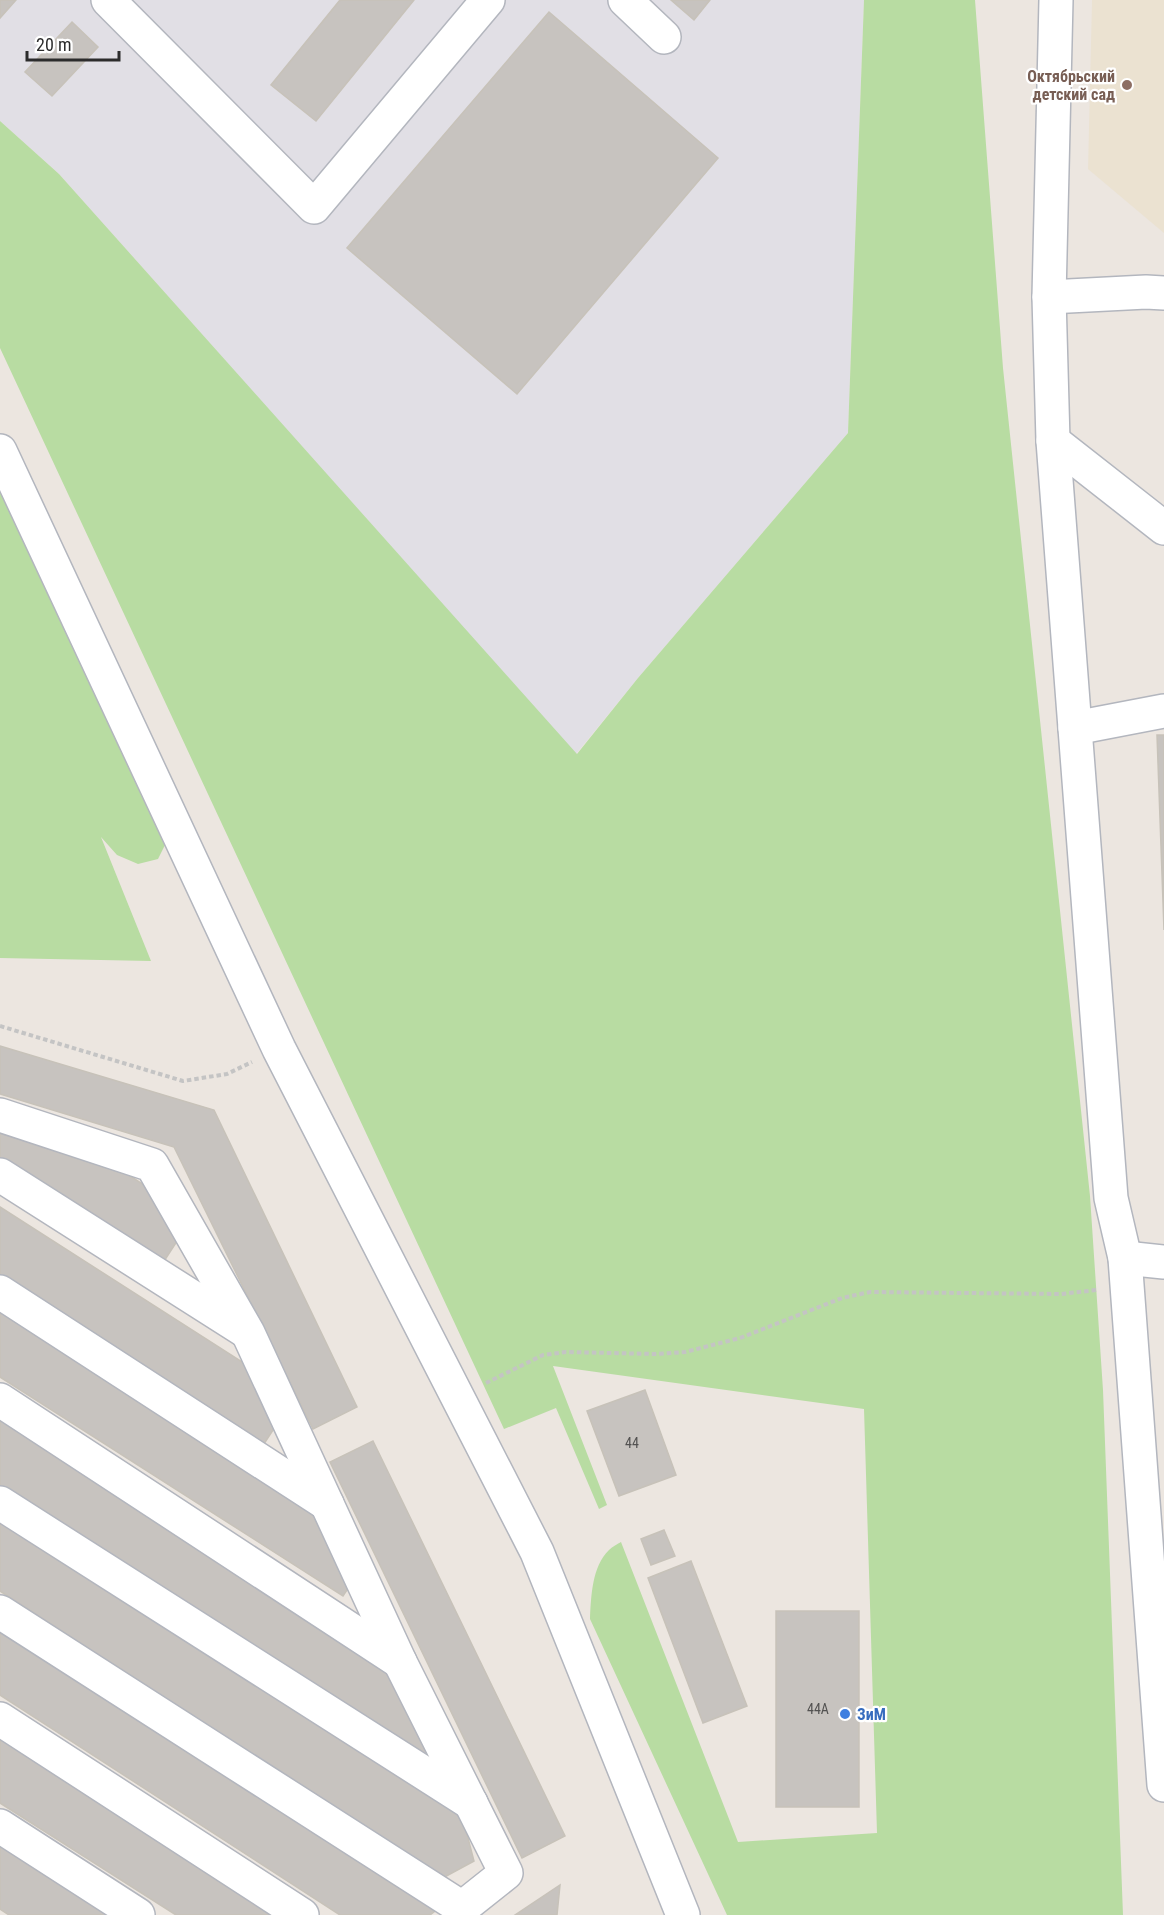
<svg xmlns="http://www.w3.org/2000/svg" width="1164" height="1915" font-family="'Roboto Condensed',sans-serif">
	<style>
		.industrial { fill: #e1dfe5 }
		.education { fill: #ebe2d1 }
		.green { fill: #b8dca2 }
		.building { fill: #c7c3bf; stroke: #c7c2b9; stroke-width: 1.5 }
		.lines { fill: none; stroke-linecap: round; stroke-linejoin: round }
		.minor-casing { stroke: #b3b6be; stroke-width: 36 }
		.path { stroke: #c4c4c4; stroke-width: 4; stroke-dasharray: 4.5 3; stroke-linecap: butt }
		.minor { stroke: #fff; stroke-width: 33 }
		.education-dot { fill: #8d6e63; stroke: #fff; stroke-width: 2 }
		.shop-dot { fill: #3f7fe0; stroke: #fff; stroke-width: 2 }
		.labels { text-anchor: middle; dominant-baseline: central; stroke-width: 4.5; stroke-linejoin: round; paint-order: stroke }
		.number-label { font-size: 14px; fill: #535251 }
		.education-label { font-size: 16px; font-weight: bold; fill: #785e54; stroke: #fff; text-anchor: end }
		.shop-label { font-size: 16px; font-weight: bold; fill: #366cbe; stroke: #fff; text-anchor: start }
	</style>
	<rect width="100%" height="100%" fill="#ece6e0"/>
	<polygon class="industrial" points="0,0 864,0 848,433 638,678 576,754 59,174 0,121"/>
	<polygon class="education" points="1092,0 1164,0 1164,233 1088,169"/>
	<g class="green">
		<path d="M864 0H975L1003 368 1090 1196 1103 1390 1123 1915H727L590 1619C591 1597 592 1566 609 1550 612 1547 617 1544 621 1542L738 1842 877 1833 864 1409 553 1366 607 1505 599 1509 556 1408 504 1429 0 348V121L59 174 577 754 638 678 848 433Z"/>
		<polygon points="0,479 166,843 158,859 138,864 117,855 101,837 151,961 0,958"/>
	</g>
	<g class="building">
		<polygon points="0,0 16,0 0,18"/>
		<polygon points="340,0 414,0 316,121 271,85"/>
		<polygon points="671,0 710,0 694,20"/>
		<polygon points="549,12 718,158 517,394 347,248"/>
		<polygon points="72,22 98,47 52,96 25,72"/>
		<polygon points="1157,735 1164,735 1164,930"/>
		<polygon points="0,1046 214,1110 357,1407 313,1429 174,1147 0,1094"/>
		<polygon points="0,1123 103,1158 147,1187 181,1235 159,1269 0,1167"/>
		<polygon points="0,1207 250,1367 277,1424 260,1450 0,1282"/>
		<polygon points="0,1304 321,1512 357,1575 343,1596 0,1377"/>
		<polygon points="645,1390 676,1475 619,1496 587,1411"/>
		<polygon points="0,1408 400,1667 435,1743 425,1759 0,1485"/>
		<polygon points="373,1441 565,1836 522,1858 330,1462"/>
		<polygon points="0,1515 462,1815 474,1861 443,1878 0,1591"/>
		<polygon points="664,1530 675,1556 651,1565 641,1539"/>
		<polygon points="691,1561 747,1706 703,1723 648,1578"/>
		<rect x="776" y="1611" width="83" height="196"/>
		<polygon points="0,1620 439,1908 430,1915 340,1915 0,1695"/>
		<polygon points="0,1728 289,1915 176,1915 0,1803"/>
		<polygon points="0,1832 128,1915 9,1915 0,1909"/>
		<polygon points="560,1885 557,1915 515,1915"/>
	</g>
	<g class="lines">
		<defs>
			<g id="minor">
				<polyline points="108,0 314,207 488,0"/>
				<polyline points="625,0 664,37"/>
				<polyline points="1056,0 1049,297 1053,441 1111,1198 1125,1258 1164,1785"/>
				<polyline points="1049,297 1146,292 1164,293"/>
				<polyline points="1053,441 1164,528"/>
				<polyline points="0,451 279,1049 537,1552 683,1915"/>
				<polyline points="1075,728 1164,711"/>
				<polyline points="0,1115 152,1165 248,1333 400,1662 506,1873 462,1908 0,1612"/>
				<polyline points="0,1175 244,1330"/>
				<polyline points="1125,1258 1164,1262"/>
				<polyline points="0,1292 327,1504"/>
				<polyline points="0,1400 400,1662"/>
				<polyline points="0,1503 471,1803"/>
				<polyline points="0,1719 302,1915"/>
				<polyline points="0,1826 138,1915"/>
			</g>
		</defs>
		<use href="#minor" class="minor-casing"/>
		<g class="path">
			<polyline points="0,1026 183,1081 227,1074 252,1062"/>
			<polyline points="486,1383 543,1355 566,1352 656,1354 685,1352 740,1338 842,1298 870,1292 1061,1294 1097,1290"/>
		</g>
		<use href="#minor" class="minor"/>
	</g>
	<circle class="education-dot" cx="1127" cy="85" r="6"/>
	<circle class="shop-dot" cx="845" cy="1714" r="6"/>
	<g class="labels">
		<g class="number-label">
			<text x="632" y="1443">44</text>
			<text x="818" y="1709">44А</text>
		</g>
		<g class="education-label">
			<text x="1115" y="76">Октябрьский<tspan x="1115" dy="18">детский сад</tspan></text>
		</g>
		<g class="shop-label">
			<text x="857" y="1714">ЗиМ</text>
		</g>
	</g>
	<path d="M27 51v9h92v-9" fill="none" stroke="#2c2c2c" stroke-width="3"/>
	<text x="36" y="51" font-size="18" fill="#2c2c2c" stroke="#ffffff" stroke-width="4.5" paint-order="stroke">20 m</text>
</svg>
